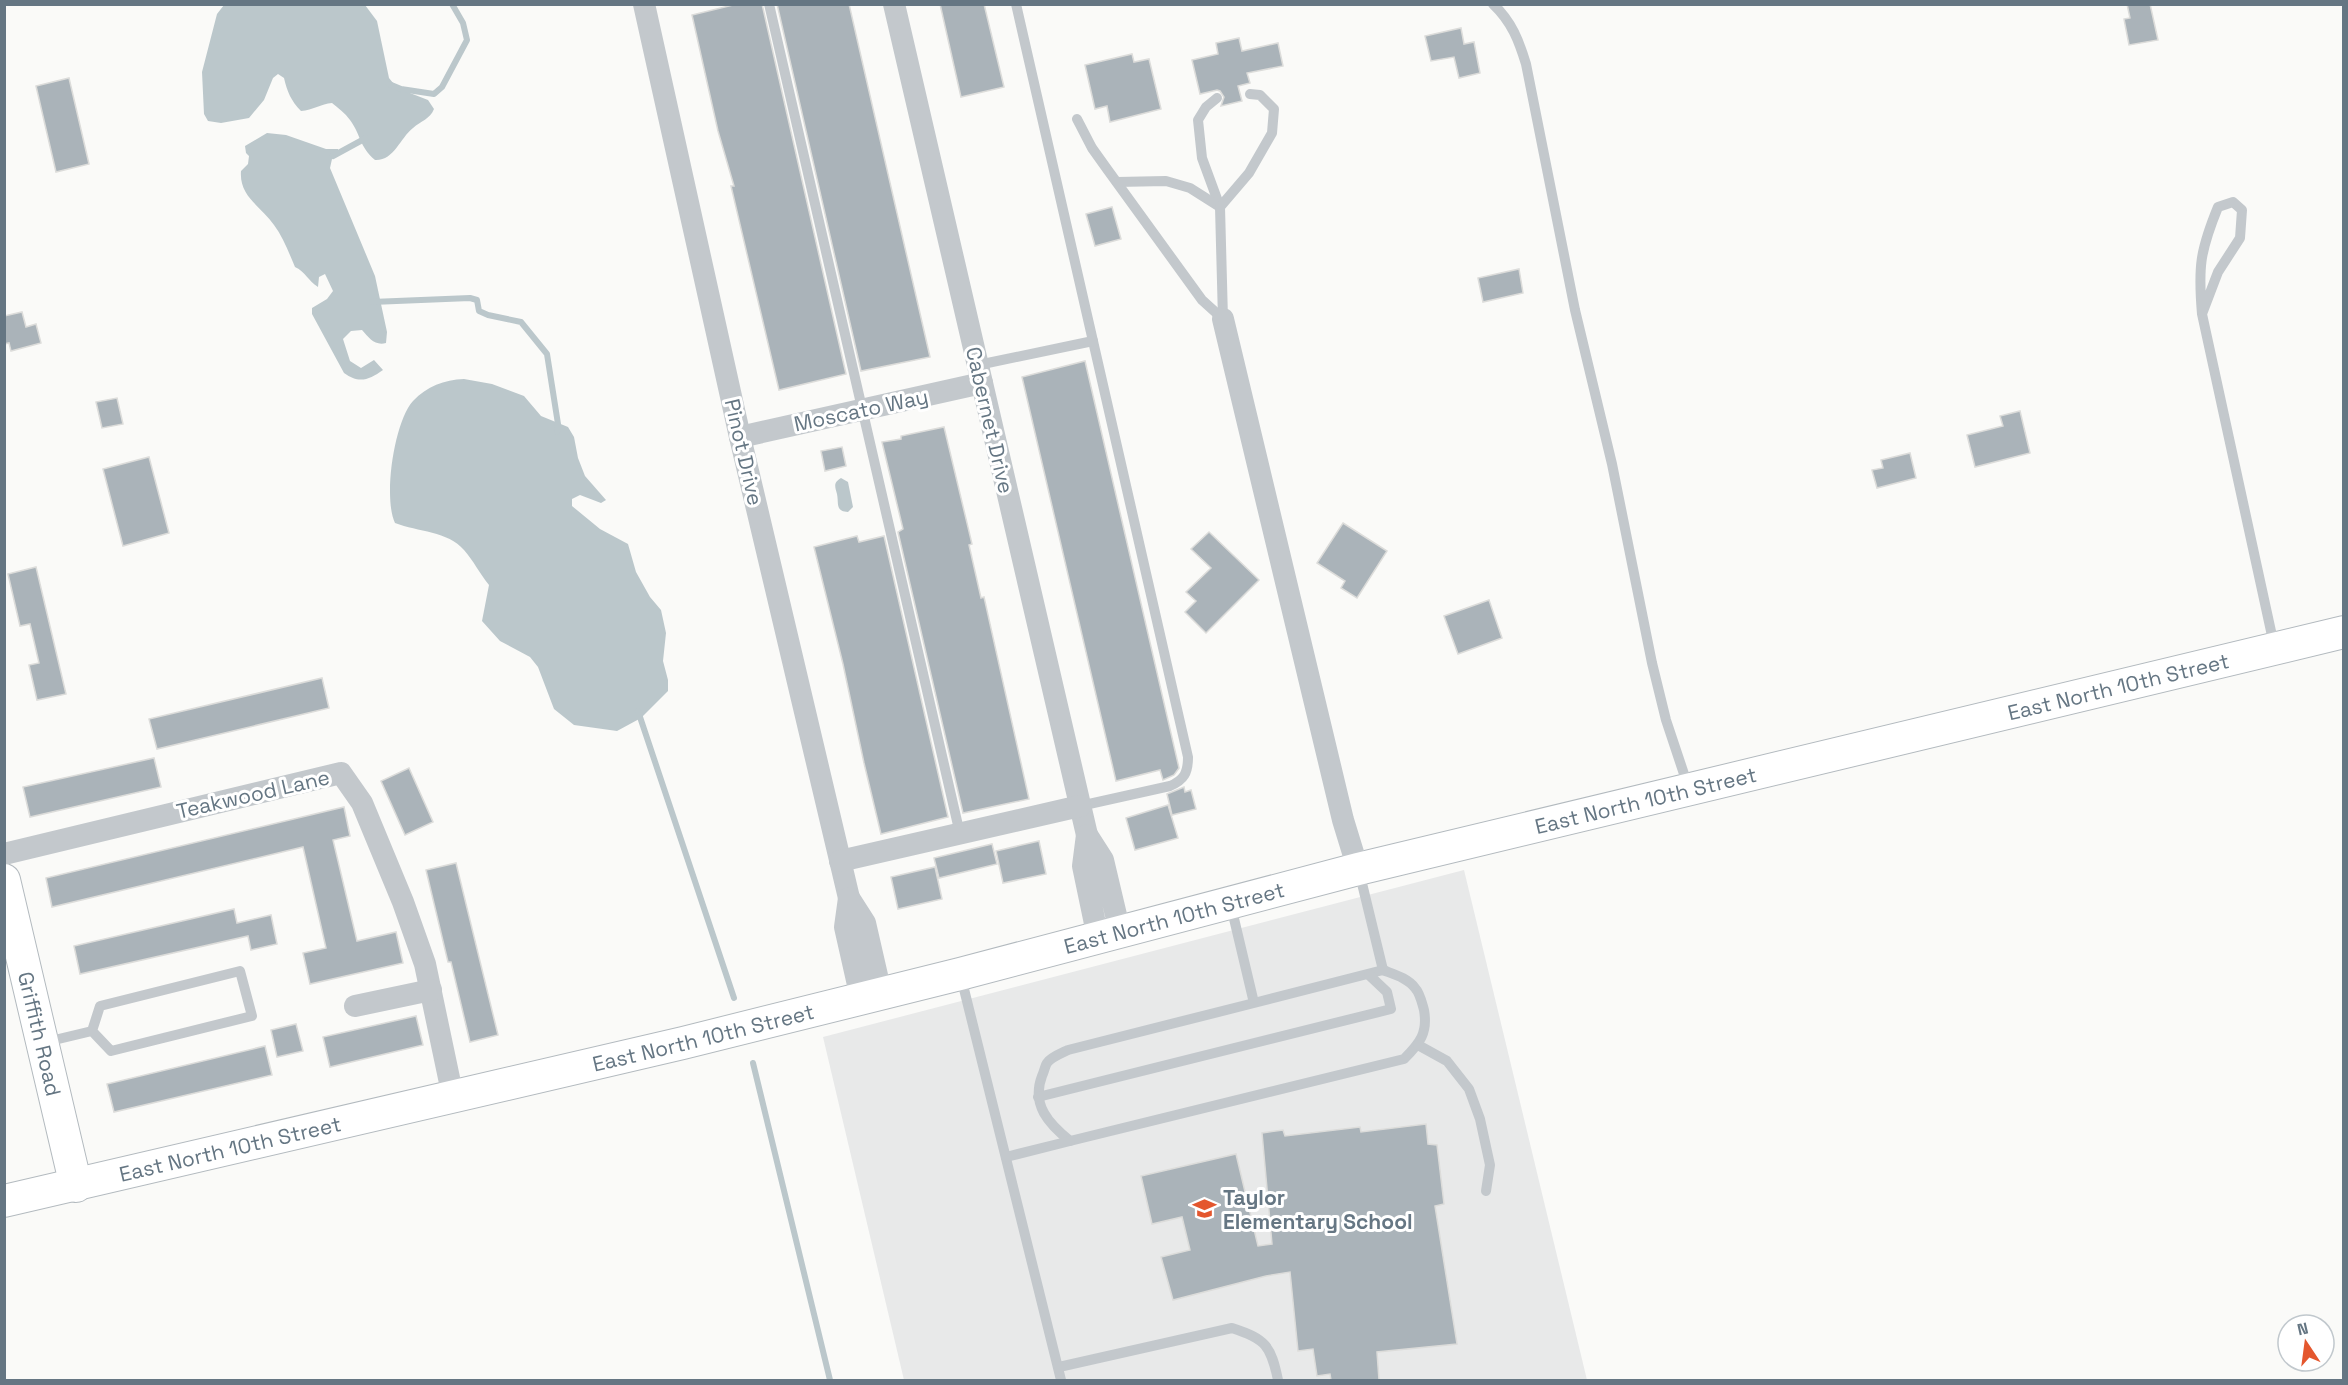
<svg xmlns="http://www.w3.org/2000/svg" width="2348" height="1385" font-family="'Space Grotesk',sans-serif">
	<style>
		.built { fill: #e8e9e9 }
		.water { fill: #bbc7cb }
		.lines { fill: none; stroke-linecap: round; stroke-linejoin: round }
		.stream { stroke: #bbc7cb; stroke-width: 6 }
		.building { fill: #aab3b9; stroke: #dcdcda; stroke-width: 1.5 }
		.secondary-casing { stroke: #b3babf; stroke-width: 34 }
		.lane { stroke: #c3c8cc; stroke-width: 10 }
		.street { stroke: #c3c8cc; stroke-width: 22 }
		.secondary { stroke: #fff; stroke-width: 32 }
		.labels { text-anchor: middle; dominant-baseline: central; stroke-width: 6; stroke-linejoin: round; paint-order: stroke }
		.street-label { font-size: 21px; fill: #657683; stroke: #fff }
		.poi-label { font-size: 21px; font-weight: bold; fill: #657683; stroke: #fff; text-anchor: start }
	</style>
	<rect width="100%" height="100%" fill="#fafaf8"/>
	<polygon class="built" points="1464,870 1587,1380 904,1380 823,1037"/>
	<g class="water">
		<path d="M224 5H365L377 21 389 78 397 88 428 100 434 109C430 119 421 121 413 128 400 138 394 161 375 160 359 146 361 135 350 120 345 113 338 108 332 103 321 104 313 110 301 111 291 101 287 91 284 78L278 74 273 78 264 100 249 118 221 123 208 121 204 114 202 72 217 14Z"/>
		<path d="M267 133 286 135 326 149H338L339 154 332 159 330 168 375 276 387 332 386 343C375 346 369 338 362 330L351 331 343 339 350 361 361 368 374 360 383 370C369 380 359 384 344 373L312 314V308L327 299 333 291 325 274 319 277 318 287C308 281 306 272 295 267 289 253 283 237 274 225 261 206 239 197 241 171L248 164 249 156 246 153 245 146Z"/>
		<path d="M464 379 492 384 524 396 541 416 568 427 574 437 578 458 585 476 606 500 601 503 580 495 572 499V506L600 529 628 544 636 572 650 597 661 610 666 633 663 661 668 680V691L641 718 617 731 574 725 554 709 538 667 530 657 500 641 482 621 489 585C480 574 473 560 464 550 448 531 418 532 395 523 383 498 394 422 413 401 427 386 444 380 464 379Z"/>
		<path d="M841 478 848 482 853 507 848 512C835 511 839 504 837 494 835 486 833 483 841 478Z"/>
	</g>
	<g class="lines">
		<g class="stream">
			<polyline points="389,84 401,89 434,94 442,87 467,40 463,23 452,4"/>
			<polyline points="333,156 366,138"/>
			<polyline points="372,302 470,298 477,300 479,311 488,315 521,322 547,354 558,424 557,432"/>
			<polyline points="638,711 734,998"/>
			<polyline points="753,1063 830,1380"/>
		</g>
	</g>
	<g class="building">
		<polygon points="737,4 762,4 846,374 779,390 731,186 734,186 718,131 692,15"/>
		<polygon points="777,4 849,4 930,357 861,371"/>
		<polygon points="940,4 984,4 1004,87 961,97"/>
		<polygon points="2127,4 2150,4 2158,40 2129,45 2124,19 2130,18"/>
		<polygon points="1461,28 1464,44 1474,42 1480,73 1459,78 1454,57 1431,61 1425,36"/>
		<polygon points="1239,38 1242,51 1278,43 1283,66 1247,73 1250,83 1238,86 1242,101 1221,106 1224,97 1220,91 1217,90 1200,94 1192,60 1218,54 1216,43"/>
		<polygon points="1132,54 1134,62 1149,59 1161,109 1110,122 1107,106 1095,109 1085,65"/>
		<polygon points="69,78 89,164 56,172 36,86"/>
		<polygon points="1112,207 1121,239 1095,246 1086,214"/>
		<polygon points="1519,269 1523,293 1483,302 1478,278"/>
		<polygon points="22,312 26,327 36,324 41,343 11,351 9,343 4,344 4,316"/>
		<polygon points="1085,361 1179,768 1174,775 1163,780 1160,770 1116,781 1022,377"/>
		<polygon points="117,398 123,424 102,428 96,402"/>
		<polygon points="2020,411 2030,453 1975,467 1967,435 2003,426 2000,416"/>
		<polygon points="944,427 972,544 969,545 981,598 984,597 1029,799 963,813 898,532 903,529 882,442 901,439 901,436"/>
		<polygon points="842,447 846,466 825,471 821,451"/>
		<polygon points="1910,453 1916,478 1877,488 1872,470 1883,468 1881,460"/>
		<polygon points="149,457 169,533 123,546 103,469"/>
		<polygon points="1343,523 1387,551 1357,598 1341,588 1345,581 1317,563"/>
		<polygon points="1209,532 1259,580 1206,633 1185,612 1196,601 1186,592 1211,568 1191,549"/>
		<polygon points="857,536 859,542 884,536 948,817 881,834 864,763 843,664 814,547"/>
		<polygon points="36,567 66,694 37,700 29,665 39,663 30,624 20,626 8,574"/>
		<polygon points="1489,600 1502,638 1458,654 1444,616"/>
		<polygon points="322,678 329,708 157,749 149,719"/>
		<polygon points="154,758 161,787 30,817 23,787"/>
		<polygon points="409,768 433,822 405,835 381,781"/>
		<polygon points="1184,787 1185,792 1191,790 1196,809 1172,815 1167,794"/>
		<polygon points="1168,805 1178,838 1135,850 1126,818"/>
		<polygon points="344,807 350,836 333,840 357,941 396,932 403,963 310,984 303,953 326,948 303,847 52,907 46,878"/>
		<polygon points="1039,841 1046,874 1003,883 996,851"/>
		<polygon points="992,844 997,864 939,878 934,858"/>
		<polygon points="456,863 498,1035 470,1042 451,962 448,962 426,870"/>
		<polygon points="935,867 942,899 898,909 891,877"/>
		<polygon points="234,909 237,923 271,915 277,944 251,950 248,936 80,974 74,946"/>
		<polygon points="416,1016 423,1045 330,1067 323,1037"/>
		<polygon points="296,1024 303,1051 277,1057 271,1030"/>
		<polygon points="265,1046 272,1075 114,1112 107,1084"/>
		<polygon points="1426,1124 1428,1144 1437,1145 1444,1204 1435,1206 1457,1344 1377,1352 1379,1380 1331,1380 1330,1374 1317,1376 1313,1349 1298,1351 1290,1272 1266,1276 1173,1300 1161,1257 1190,1250 1182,1217 1152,1224 1141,1176 1236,1154 1258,1246 1272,1244 1262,1133 1283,1130 1285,1136 1360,1127 1361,1132"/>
	</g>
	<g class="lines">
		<defs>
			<g id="secondary">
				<path id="s1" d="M4 880 76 1186"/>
				<path id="s2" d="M4 1201 683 1043 960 974 1358 869 2344 632"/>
			</g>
		</defs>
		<use href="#secondary" class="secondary-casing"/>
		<g class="lane">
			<polyline points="769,4 960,834"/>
			<path d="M1016 4 1188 757C1188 773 1184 780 1170 786L1080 806"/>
			<path d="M1493 4C1512 22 1519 41 1526 64L1575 310 1612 464 1652 663 1666 720 1688 786"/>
			<polyline points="1217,98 1206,107 1198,120 1202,158 1220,207"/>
			<polyline points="1077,119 1092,148 1107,169 1202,300 1223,319"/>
			<polyline points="1117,182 1166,181 1190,188 1220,207"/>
			<path d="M2202 314C2198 267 2200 251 2218 207L2233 202 2242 210 2240 238 2218 272 2202 314 2274 645"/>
			<polyline points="1223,319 1220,207 1249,173 1272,133 1274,109 1260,95 1250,94"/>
			<polyline points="978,365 1093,341"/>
			<polyline points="1359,871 1383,970"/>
			<path d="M1231 906 1254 1003 1383 970C1393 974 1408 978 1415 988 1420 993 1422 1003 1424 1010 1428 1033 1420 1043 1404 1059L1070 1141C1049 1124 1031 1105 1042 1076 1044 1072 1045 1066 1047 1063 1051 1057 1062 1053 1068 1050L1254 1003"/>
			<polyline points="961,977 1061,1380"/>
			<polyline points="46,1042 92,1031 100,1006 240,971 252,1016 111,1051 92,1031"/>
			<polyline points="1418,1045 1447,1061 1469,1089 1480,1119 1490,1165 1486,1191"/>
			<polyline points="1038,1097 1391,1009 1387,992 1369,975"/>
			<polyline points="1006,1157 1070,1141"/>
			<path d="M1059 1367 1232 1328C1266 1339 1271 1346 1278 1380"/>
		</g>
		<g class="street">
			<polyline points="644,4 740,437 849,898"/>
			<polyline points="894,4 1087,835"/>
			<polyline points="1223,319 1343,820 1358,869"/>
			<polyline points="740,437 982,383"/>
			<polyline points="4,854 341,773 362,803 403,902 425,964 453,1097"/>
			<polyline points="840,861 1080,806"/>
			<polyline points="1098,938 1083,866 1087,835 1103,860 1120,932"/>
			<polyline points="861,998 845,927 849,898 865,923 881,993"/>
			<polyline points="355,1006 431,990"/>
		</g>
		<use href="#secondary" class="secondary"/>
	</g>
	<defs>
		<symbol id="school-bare" viewBox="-9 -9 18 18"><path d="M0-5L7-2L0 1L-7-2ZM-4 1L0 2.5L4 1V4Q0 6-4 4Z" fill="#e4572e" stroke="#fff" stroke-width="2.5" paint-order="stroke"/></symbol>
	</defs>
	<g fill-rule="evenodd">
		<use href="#school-bare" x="1188" y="1192" width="33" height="33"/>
	</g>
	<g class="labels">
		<g class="street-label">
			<text transform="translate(861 410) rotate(-12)">Moscato Way</text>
			<text transform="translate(990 420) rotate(77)">Cabernet Drive</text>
			<text transform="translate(744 452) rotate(77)">Pinot Drive</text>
			<text stroke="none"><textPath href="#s2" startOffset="2176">East North 10th Street</textPath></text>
			<text transform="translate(253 794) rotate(-13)">Teakwood Lane</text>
			<text stroke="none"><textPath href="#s2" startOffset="1690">East North 10th Street</textPath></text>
			<text stroke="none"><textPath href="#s2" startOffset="1204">East North 10th Street</textPath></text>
			<text stroke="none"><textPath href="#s1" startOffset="158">Griffith Road</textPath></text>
			<text stroke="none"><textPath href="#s2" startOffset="718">East North 10th Street</textPath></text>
			<text stroke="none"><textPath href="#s2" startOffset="232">East North 10th Street</textPath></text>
		</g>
		<g class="poi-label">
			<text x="1223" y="1197">Taylor<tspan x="1223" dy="24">Elementary School</tspan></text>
		</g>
	</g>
	<rect width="2348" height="1385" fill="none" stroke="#657683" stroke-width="12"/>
	<g transform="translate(2306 1343) rotate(347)"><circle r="28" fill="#ffffff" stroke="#c1c8cd" stroke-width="1.5"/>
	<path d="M0-4.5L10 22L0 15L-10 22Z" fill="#e4572e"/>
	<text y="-9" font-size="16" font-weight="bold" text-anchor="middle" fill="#657683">N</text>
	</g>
</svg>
